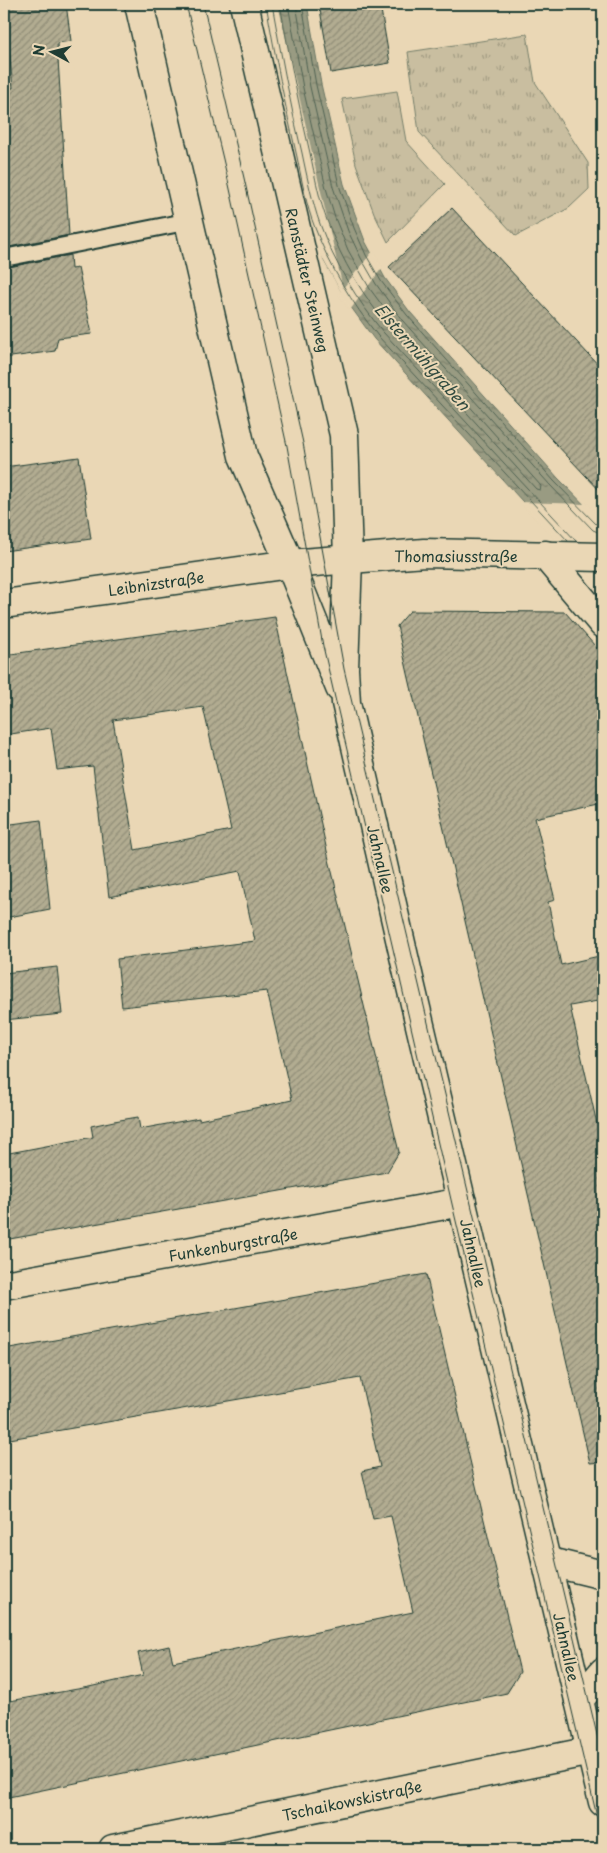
<svg xmlns="http://www.w3.org/2000/svg" width="607" height="1853" font-family="'Playpen Sans',sans-serif">
	<style>
		.grass { fill: url(#grass-tufts); stroke: #747e6a }
		.water { fill: url(#water-ripples); stroke: #687563 }
		.pier { fill: #ead7b5 }
		.lines { fill: none; stroke-linecap: round; stroke-linejoin: round }
		.shore { stroke: #506353; stroke-width: 1 }
		.building { fill: url(#building-hatch); stroke: #1f3d34; fill-rule: evenodd }
		.service-casing { stroke: #1f3d34; stroke-width: 20 }
		.minor-casing { stroke: #1f3d34; stroke-width: 31 }
		.primary-casing { stroke: #1f3d34; stroke-width: 31 }
		.service { stroke: #ead7b5; stroke-width: 16 }
		.minor { stroke: #ead7b5; stroke-width: 28 }
		.primary { stroke: #ead7b5; stroke-width: 28 }
		.tram { stroke: #1f3d34; stroke-width: 1 }
		.labels { text-anchor: middle; dominant-baseline: central; stroke-width: 4; stroke-linejoin: round; paint-order: stroke }
		.street-label { font-size: 15px; fill: #1f3d34; stroke: #ead7b5 }
		.water-label { font-size: 16px; font-style: italic; fill: #314b40; stroke: #ead7b5 }
	</style>
	<defs>
		<pattern id="grass-tufts" width="24" height="20" patternUnits="userSpaceOnUse" patternTransform="scale(1.25)"><rect width="24" height="20" fill="#c9bea0"/><path d="M3 7l-1-3M5 7V3M7 7l1-3M15 17l-1-3M17 17v-4M19 17l1-3" fill="none" stroke="#a39c83"/></pattern>
		<pattern id="water-ripples" width="26" height="14" patternUnits="userSpaceOnUse" patternTransform="scale(1.25)"><rect width="26" height="14" fill="#999b82"/><path d="M2 4q2-2 4 0t4 0M15 11q2-2 4 0t4 0" fill="none" stroke="#7c806b"/></pattern>
		<pattern id="building-hatch" width="6" height="6" patternUnits="userSpaceOnUse" patternTransform="scale(1.25)"><rect width="6" height="6" fill="#b2ac91"/><path d="M-1 1l2-2M0 6l6-6M5 7l2-2" fill="none" stroke="#908d77"/></pattern>
	</defs>
	<rect width="100%" height="100%" fill="#ead7b5"/>
	<filter id="ink" filterUnits="userSpaceOnUse"><feTurbulence type="fractalNoise" baseFrequency=".02" numOctaves="2"/><feDisplacementMap in="SourceGraphic" scale="10" xChannelSelector="R" yChannelSelector="G"/><feConvolveMatrix kernelMatrix="1 2 1 2 8 2 1 2 1" color-interpolation-filters="sRGB"/></filter>
	<g filter="url(#ink)">
		<g class="grass">
			<polygon points="527,34 535,82 588,163 589,189 569,208 516,236 419,132 408,52"/>
			<polygon points="397,91 406,141 445,184 388,242 374,213 356,164 342,99"/>
		</g>
		<polygon class="water" points="261,4 307,4 321,84 344,184 365,241 385,278 410,312 558,478 603,524 603,586 523,502 374,339 348,303 324,261"/>
		<g class="pier">
			<polygon points="261,4 278,4 343,288 373,251 382,268 350,310 339,294 341,292 324,261 309,227 276,93"/>
			<polygon points="520,502 587,504 603,521 603,588"/>
		</g>
		<g class="lines">
			<g class="shore">
				<path d="M266 4C275 55 285 106 297 157 302 181 306 205 315 228 330 267 352 303 378 336L568 541"/>
				<path d="M272 4C281 54 290 104 302 153 307 177 312 201 320 224 334 263 357 300 383 332L576 541"/>
				<path d="M280 4C289 54 298 103 310 153 315 176 319 200 328 223 342 261 363 296 389 327L536 489 540 490 541 486 396 324 370 289 348 250 335 218 326 188 303 88 288 4"/>
				<polyline points="296,4 310,87 333,187 348,231 361,258 376,284 402,320 550,485 593,530 603,534"/>
				<polyline points="302,4 316,85 339,185 354,228 366,255 381,281 407,315 554,481 598,526 603,527"/>
			</g>
		</g>
		<g class="building">
			<polygon points="4,4 66,4 71,41 57,43 69,235 4,248 4,88 13,88"/>
			<polygon points="319,4 380,4 390,63 331,73"/>
			<polygon points="452,208 603,370 603,494 389,267"/>
			<polygon points="70,255 71,269 78,268 92,334 58,338 55,351 4,358 4,268"/>
			<polygon points="79,457 91,539 4,551 4,467"/>
			<polygon points="410,611 565,612 603,655 603,803 535,818 555,900 548,902 561,965 603,955 603,1000 570,1006 603,1150 603,1462 590,1463 397,626"/>
			<path d="M275 617 327 851 399 1152 387 1172 4 1240V1154L93 1137 91 1126 114 1121 138 1117 140 1129 199 1118V1120L292 1100 267 991 122 1007 117 959 255 941 240 871 109 897 93 766 57 770 51 728 4 735V655ZM203 707 231 830 135 850 113 720Z"/>
			<polygon points="41,820 50,909 4,918 4,825"/>
			<polygon points="57,967 62,1014 4,1020 4,973"/>
			<polygon points="426,1274 520,1672 507,1693 4,1798 4,1702 89,1687 143,1675 138,1653 169,1646 173,1662 413,1612 391,1516 373,1519 362,1471 380,1467 360,1378 4,1440 4,1349"/>
		</g>
		<g class="lines">
			<defs>
				<polyline id="service" points="4,258 190,221"/>
				<g id="minor">
					<polyline points="545,555 603,624"/>
					<polyline points="4,604 290,564 424,553 603,557"/>
					<polyline points="4,1285 462,1202"/>
					<polyline points="546,1561 603,1575"/>
					<polyline points="579,1700 603,1672"/>
					<polyline points="113,1849 591,1751"/>
				</g>
				<g id="primary">
					<polyline points="139,4 243,456 290,564 340,688"/>
					<polyline points="244,4 344,435 348,559 344,669 346,703 411,987 603,1802"/>
				</g>
			</defs>
			<use href="#service" class="service-casing"/>
			<use href="#minor" class="minor-casing"/>
			<use href="#primary" class="primary-casing"/>
			<use href="#service" class="service"/>
			<use href="#minor" class="minor"/>
			<use href="#primary" class="primary"/>
			<g class="tram">
				<polyline points="186,4 228,180 287,446 323,646 452,1204 603,1842"/>
				<polyline points="203,4 244,178 303,443 344,669 603,1760"/>
			</g>
		</g>
	</g>
	<g class="labels">
		<g class="street-label">
			<text transform="translate(308 280) rotate(77)">Ranstädter Steinweg</text>
			<text x="456" y="555">Thomasiusstraße</text>
			<text transform="translate(156 583) rotate(-8)">Leibnizstraße</text>
			<text transform="translate(381 859) rotate(77)">Jahnallee</text>
			<text transform="translate(233 1244) rotate(-10)">Funkenburgstraße</text>
			<text transform="translate(474 1253) rotate(77)">Jahnallee</text>
			<text transform="translate(567 1647) rotate(77)">Jahnallee</text>
			<text transform="translate(352 1800) rotate(-12)">Tschaikowskistraße</text>
		</g>
		<g class="water-label">
			<text transform="translate(423 356) rotate(49)">Elstermühlgraben</text>
		</g>
	</g>
	<rect width="607" height="1853" fill="none" stroke="#ead7b5" stroke-width="20"/>
	<rect x="10" y="10" width="587" height="1833" fill="none" stroke="#1f3d34" stroke-width="2" filter="url(#ink)"/>
	<g transform="translate(52 52) rotate(277)" stroke="#ead7b5" stroke-width="4" paint-order="stroke">
	<path d="M0-4L9 19L0 12L-9 19Z" fill="#1f3d34"/>
	<text y="-8" font-size="14" font-weight="bold" text-anchor="middle" fill="#1f3d34">N</text>
	</g>
</svg>
